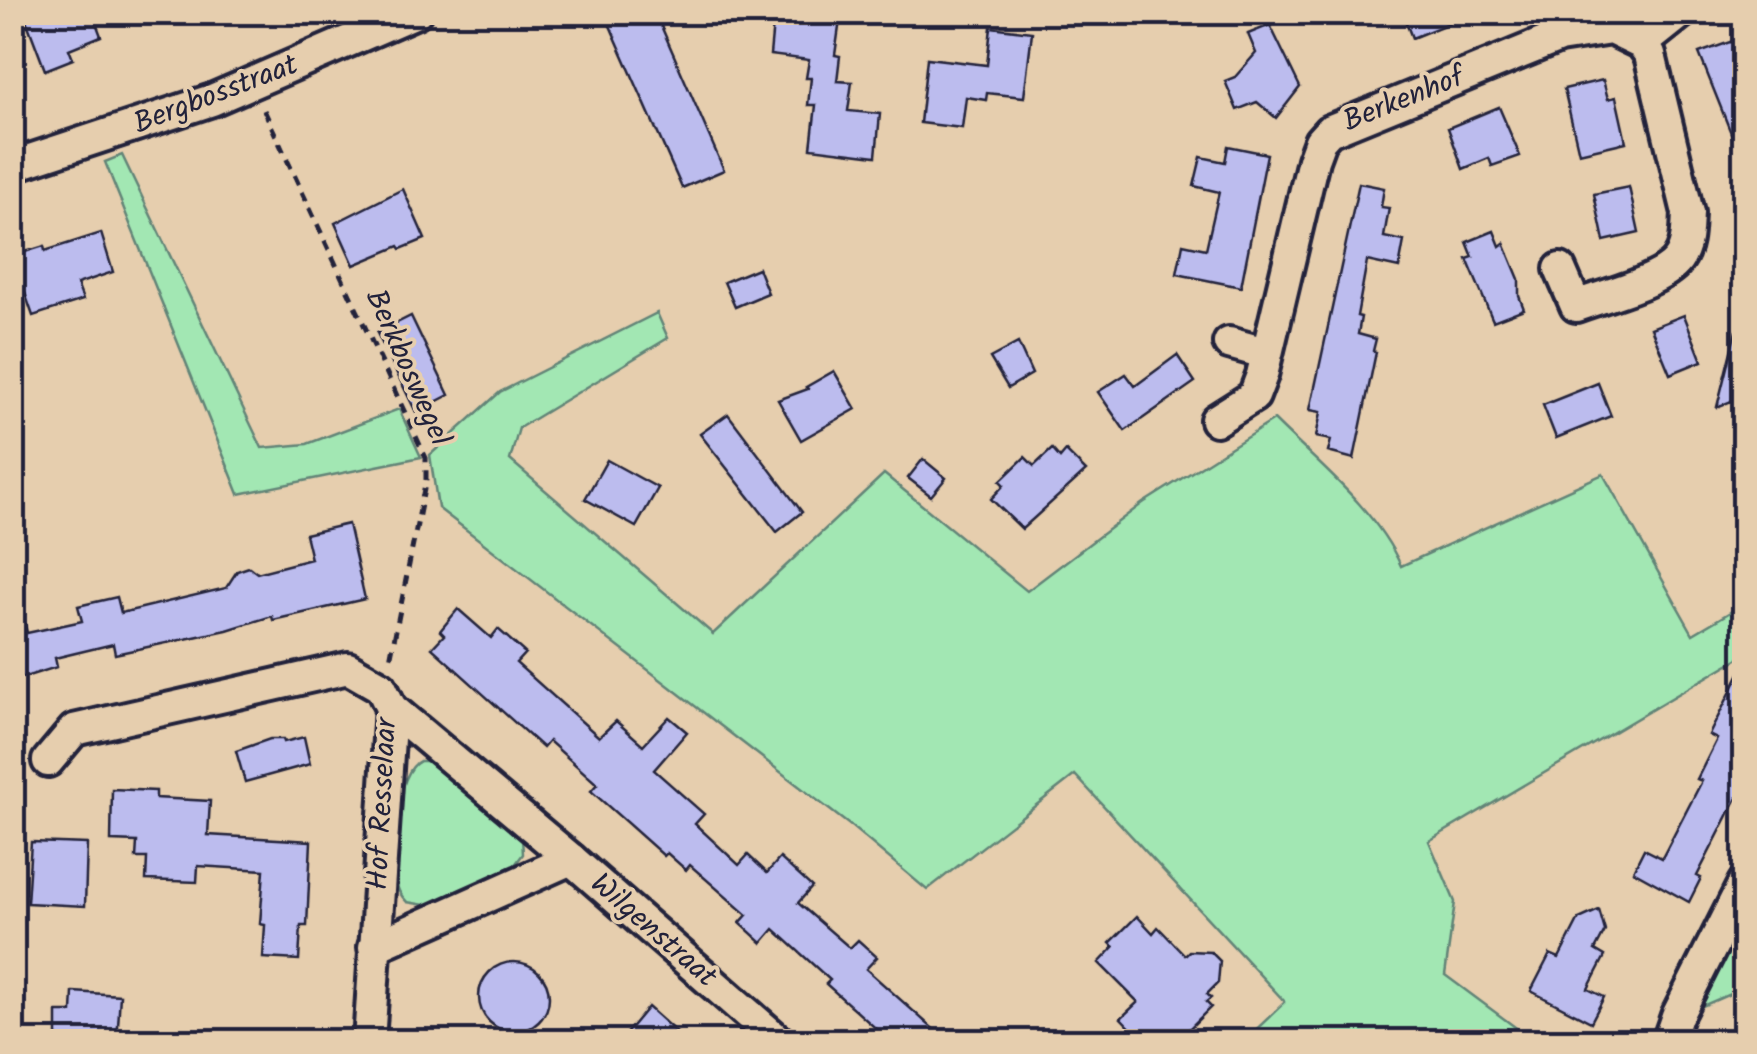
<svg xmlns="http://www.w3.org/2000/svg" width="1757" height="1054" font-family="Kalam,sans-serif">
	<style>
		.green { fill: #a2e7b3; stroke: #628477; stroke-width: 2.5 }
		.building { fill: #bcbcee; stroke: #22223b; stroke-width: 2.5 }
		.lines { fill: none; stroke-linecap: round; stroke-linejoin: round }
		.street-casing { stroke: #22223b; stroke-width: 38 }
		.path { stroke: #22223b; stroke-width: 5; stroke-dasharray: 10 8; stroke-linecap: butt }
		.street { stroke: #e6ceae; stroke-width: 30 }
		.labels { text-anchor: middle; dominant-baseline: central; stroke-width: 8; stroke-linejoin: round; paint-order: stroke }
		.street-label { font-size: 30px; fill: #22223b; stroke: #e6ceae }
	</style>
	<rect width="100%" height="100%" fill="#e6ceae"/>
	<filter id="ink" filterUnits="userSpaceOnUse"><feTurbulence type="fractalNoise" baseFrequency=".01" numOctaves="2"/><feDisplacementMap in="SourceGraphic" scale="20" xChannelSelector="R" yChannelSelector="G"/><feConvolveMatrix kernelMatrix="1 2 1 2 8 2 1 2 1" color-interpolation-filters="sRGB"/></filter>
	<g filter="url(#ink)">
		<g class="green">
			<polygon points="122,155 262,448 307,444 399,409 421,457 239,494 105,162"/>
			<path d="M657 313 668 338 519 428 510 460 713 634 884 474 1027 591 1143 503 1274 420C1318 464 1375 508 1401 566L1603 474 1693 634 1744 604V655L1429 841 1455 902 1445 975 1534 1041H1244L1285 1002 1075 775 927 890 852 827 438 508 430 455 500 392Z"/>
			<path d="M420 761H434L522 837 523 854 508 874 431 906 407 902C401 896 397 890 396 881 392 855 395 773 420 761Z"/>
			<polygon points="1744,904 1744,988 1691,1011"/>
		</g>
		<g class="building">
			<polygon points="23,12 92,12 101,36 69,49 73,59 45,70"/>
			<polygon points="604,12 655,12 724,170 682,188"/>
			<polygon points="1402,12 1472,12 1472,14 1412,38"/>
			<polygon points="774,13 840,20 835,55 840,56 837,81 852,82 848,111 880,114 876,156 811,148 816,105 808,105 811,78 806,78 809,60 770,55"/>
			<polygon points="1270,25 1300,87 1276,118 1257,102 1237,110 1225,81 1235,77 1256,53 1248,34"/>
			<polygon points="991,27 1032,32 1024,97 987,93 986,100 966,97 962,128 920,123 927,58 987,65"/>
			<polygon points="1744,37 1744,163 1743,163 1699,53"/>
			<polygon points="1603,80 1608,99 1616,97 1626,142 1579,153 1564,89"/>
			<polygon points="1499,107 1520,156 1492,166 1489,158 1463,169 1448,128"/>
			<polygon points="1228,146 1267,154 1241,287 1177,274 1183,244 1206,249 1219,192 1194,186 1201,157 1225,162"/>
			<polygon points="1359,183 1384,188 1381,207 1389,208 1384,237 1404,241 1399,268 1367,261 1357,316 1361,317 1358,334 1376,339 1373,351 1376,352 1354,459 1328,452 1331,440 1316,437 1321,412 1310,410"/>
			<polygon points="1629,187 1639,233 1604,241 1594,194"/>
			<polygon points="403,189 425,239 401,249 399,246 354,265 335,223"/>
			<polygon points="1494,231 1500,246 1504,243 1519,279 1519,296 1524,309 1493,321 1467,259 1473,257 1467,242"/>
			<polygon points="101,233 113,272 77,284 83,300 33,316 12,256 44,246 45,251"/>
			<polygon points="758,268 768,293 735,307 724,282"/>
			<polygon points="1684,315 1702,361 1670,374 1651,328"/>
			<polygon points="411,316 449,395 416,412 377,333"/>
			<polygon points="1736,331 1744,332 1744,396 1717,407"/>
			<polygon points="1018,343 1032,374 1008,388 990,358"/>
			<polygon points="1177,355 1195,382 1125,431 1098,392 1126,374 1135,386"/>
			<polygon points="834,371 856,409 801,440 778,400 808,389 806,387"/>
			<polygon points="1598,383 1611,416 1556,438 1543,405"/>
			<polygon points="728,414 802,512 777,532 700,434"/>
			<polygon points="1052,449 1060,458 1066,451 1086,471 1022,529 991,499 1004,485 1000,481 1025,457 1034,466"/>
			<polygon points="923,459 946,478 931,496 908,478"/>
			<polygon points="607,460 658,488 636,527 585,499"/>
			<polygon points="348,524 365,599 273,620 272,616 227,630 115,654 113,644 55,658 57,667 12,681 12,613 22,612 27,633 82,621 78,606 117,597 121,613 226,588 237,571 249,567 257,573 311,559 305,534"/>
			<polygon points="458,609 491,638 498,629 525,653 516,663 599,737 616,721 643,745 669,717 687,732 654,770 704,814 695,824 739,865 748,855 767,873 780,858 812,887 798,903 850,948 858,940 877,957 866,969 948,1042 891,1042 826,984 830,980 774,929 762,943 740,923 747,915 690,865 686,870 667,853 664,856 591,791 597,784 549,741 543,748 432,648 444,635 440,631"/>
			<polygon points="1744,665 1744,802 1737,798 1697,876 1701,878 1689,902 1633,871 1644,849 1662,858 1702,781 1697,779 1717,739 1709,735"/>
			<polygon points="304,737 310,764 245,782 236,751 270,739 283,739 284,742"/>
			<polygon points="112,789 156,791 156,798 210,801 208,835 311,841 307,926 301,926 299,960 263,958 265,925 260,924 264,870 198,866 197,882 146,880 147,858 136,858 137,842 111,841"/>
			<polygon points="31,842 87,844 85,906 27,903"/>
			<polygon points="1599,910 1605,931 1595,950 1605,956 1588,989 1604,997 1591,1022 1531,991 1550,954 1559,958 1579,919"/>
			<polygon points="1137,916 1153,933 1158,927 1185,955 1189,951 1211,952 1220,961 1218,983 1207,994 1211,998 1206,1002 1211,1007 1176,1042 1144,1042 1121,1018 1138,1002 1099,963 1114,947 1110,943"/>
			<circle cx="514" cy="997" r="35"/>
			<polygon points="73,992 120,995 117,1042 57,1042 57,1012 72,1012"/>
			<polygon points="648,1007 687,1042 619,1042"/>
		</g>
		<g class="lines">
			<defs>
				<g id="street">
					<polyline points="1642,44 1682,12"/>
					<polyline points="12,166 212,100 416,12"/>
					<polyline points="1229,343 1265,353"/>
					<path d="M1216 420 1254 396 1262 375 1313 160 1320 141 1329 131 1559 37 1611 29 1642 44 1650 55 1688 213C1687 229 1688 246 1678 260 1662 282 1602 296 1576 306L1560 269"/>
					<polyline points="391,708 571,859 780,1042"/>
					<polyline points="48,761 74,730 348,668 381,687 391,708 369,1042"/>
					<polyline points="374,947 571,859"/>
					<polyline points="1668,1042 1677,1016 1744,883"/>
				</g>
			</defs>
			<use href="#street" class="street-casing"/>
			<polyline class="path" points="264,110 426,458 426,479 390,660"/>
			<use href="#street" class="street"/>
		</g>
	</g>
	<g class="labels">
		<g class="street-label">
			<text transform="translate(216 95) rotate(-21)">Bergbosstraat</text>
			<text transform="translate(1404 100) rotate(-22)">Berkenhof</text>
			<text transform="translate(407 368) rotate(66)">Berkboswegel</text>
			<text transform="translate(383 804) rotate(-87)">Hof Resselaar</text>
			<text transform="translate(653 931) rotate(41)">Wilgenstraat</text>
		</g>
	</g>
	<rect width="1757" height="1054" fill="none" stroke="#e6ceae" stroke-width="50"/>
	<rect x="25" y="25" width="1707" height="1004" fill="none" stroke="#22223b" stroke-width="4" filter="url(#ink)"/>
</svg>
